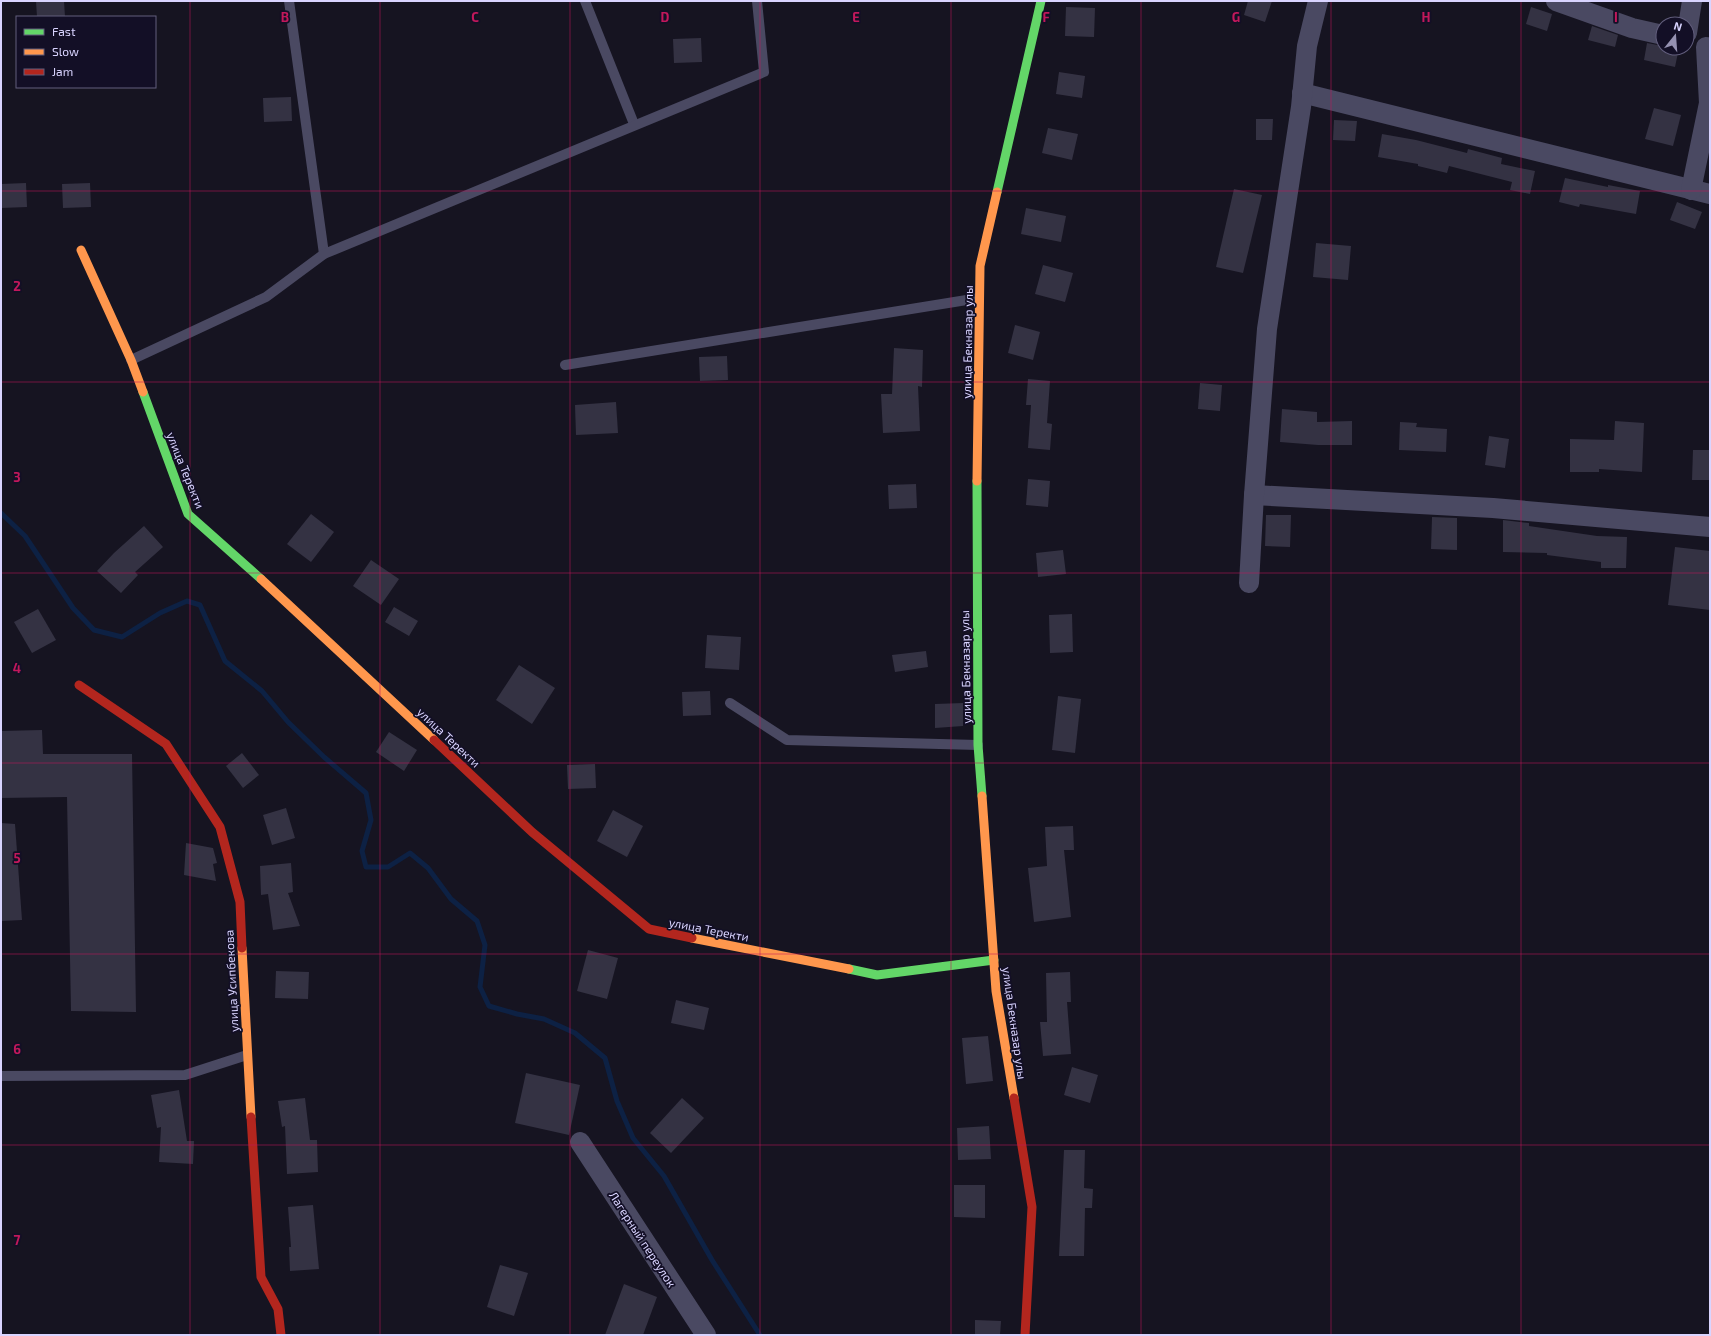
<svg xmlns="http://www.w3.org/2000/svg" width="1711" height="1336" font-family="'Exo 2',sans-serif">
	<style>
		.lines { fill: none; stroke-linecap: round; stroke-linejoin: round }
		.stream { stroke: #0d2144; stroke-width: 5 }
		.building { fill: #343243 }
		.lane { stroke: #4a4962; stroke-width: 10 }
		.street { stroke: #4a4962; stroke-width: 20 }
		.fast { stroke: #63d668; stroke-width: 9 }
		.slow { stroke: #ff974d; stroke-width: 9 }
		.jam { stroke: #b3261e; stroke-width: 9 }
		.grid { fill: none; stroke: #c2185b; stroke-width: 1; stroke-opacity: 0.55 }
		.labels { text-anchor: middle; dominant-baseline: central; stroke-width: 3.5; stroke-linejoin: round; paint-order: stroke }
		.street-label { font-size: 12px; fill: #d9d4ff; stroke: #130f26 }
		.grid-label { font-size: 13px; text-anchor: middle; font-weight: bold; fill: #c2185b; stroke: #130f26; stroke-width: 3.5; stroke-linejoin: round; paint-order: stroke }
	</style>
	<rect width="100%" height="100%" fill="#161421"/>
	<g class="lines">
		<polyline class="stream" points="1,513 25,536 73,608 94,630 122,637 160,613 187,601 200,605 225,661 262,691 288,722 324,757 366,793 371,820 362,851 366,867 388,867 410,853 428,868 451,899 477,921 485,945 480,987 489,1006 517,1014 544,1019 575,1033 605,1058 617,1101 633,1138 664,1176 712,1260 760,1335"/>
	</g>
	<g class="building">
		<polygon points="36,1 64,1 65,17 37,17"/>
		<polygon points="1248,1 1272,1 1265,22 1244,15"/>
		<polygon points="1066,7 1095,8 1094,37 1065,36"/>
		<polygon points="1531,7 1552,14 1547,31 1526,24"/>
		<polygon points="1592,26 1618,35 1615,47 1588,40"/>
		<polygon points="701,38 702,62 674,63 673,39"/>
		<polygon points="1647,43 1663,46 1663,48 1679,48 1675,67 1644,60"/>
		<polygon points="1059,72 1085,76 1082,98 1056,94"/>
		<polygon points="291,97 292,121 264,122 263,98"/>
		<polygon points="1654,108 1681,115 1673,146 1645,139"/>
		<polygon points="1256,119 1273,119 1272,140 1256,140"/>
		<polygon points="1334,120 1357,121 1355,141 1333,140"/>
		<polygon points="1048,128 1078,134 1072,160 1042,153"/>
		<polygon points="1382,134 1416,140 1467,153 1468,149 1502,158 1501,164 1535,171 1530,194 1510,190 1512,182 1449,166 1447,173 1418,166 1418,164 1378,157"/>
		<polygon points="1565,178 1608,187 1608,185 1640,191 1636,214 1580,204 1579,207 1559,202"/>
		<polygon points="26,183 27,207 1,208 1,184"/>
		<polygon points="90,183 91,207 63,208 62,184"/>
		<polygon points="1234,189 1262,195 1243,273 1216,267"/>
		<polygon points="1677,202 1702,212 1695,229 1670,220"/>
		<polygon points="1026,208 1066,216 1061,242 1021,234"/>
		<polygon points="1316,243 1351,246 1348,280 1313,277"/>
		<polygon points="1043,265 1073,273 1065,302 1035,294"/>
		<polygon points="1015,325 1040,332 1033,360 1008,353"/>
		<polygon points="894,348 923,350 922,387 918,386 920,431 883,433 881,394 892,394"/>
		<polygon points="727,356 728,380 700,381 699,357"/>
		<polygon points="1028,379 1050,381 1047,423 1052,424 1050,450 1028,448 1031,405 1026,405"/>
		<polygon points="1200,383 1222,385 1220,411 1198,409"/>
		<polygon points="616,402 618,433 576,435 575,405"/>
		<polygon points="1282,409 1317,412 1317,422 1352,421 1352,445 1318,445 1280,442"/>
		<polygon points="1615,421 1644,423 1642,472 1599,469 1599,472 1570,472 1570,439 1614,440"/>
		<polygon points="1400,422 1417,423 1416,427 1447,429 1446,452 1399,450"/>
		<polygon points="1489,436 1509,439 1505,468 1485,465"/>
		<polygon points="1693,450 1710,450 1710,480 1692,480"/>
		<polygon points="1028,479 1050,481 1048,507 1026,505"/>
		<polygon points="916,484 917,508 889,509 888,485"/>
		<polygon points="311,514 334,532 311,562 287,544"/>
		<polygon points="1266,515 1291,515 1290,547 1265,546"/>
		<polygon points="1432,517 1457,518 1457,550 1431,549"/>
		<polygon points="1503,520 1529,523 1529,526 1597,536 1627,537 1626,568 1601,568 1601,562 1547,555 1547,553 1503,552"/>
		<polygon points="144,526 163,547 135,572 138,575 121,593 97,571 114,553"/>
		<polygon points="1675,547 1710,551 1710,610 1668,605"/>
		<polygon points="1063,550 1066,574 1038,577 1036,553"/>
		<polygon points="371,560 399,579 381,605 353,586"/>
		<polygon points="394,607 418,621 409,636 385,622"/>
		<polygon points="38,609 56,640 32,653 14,622"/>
		<polygon points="1072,614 1073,652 1050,653 1049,615"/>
		<polygon points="707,635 741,637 739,670 705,668"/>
		<polygon points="926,651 928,667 895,672 892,655"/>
		<polygon points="519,665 555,688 532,724 496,700"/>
		<polygon points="710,691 711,715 683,716 682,692"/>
		<polygon points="1058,696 1081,699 1075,753 1052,750"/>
		<polygon points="963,703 963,726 935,728 935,704"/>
		<polygon points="42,730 43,754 132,754 136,1012 71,1011 67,797 1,798 1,731"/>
		<polygon points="389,732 417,750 404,771 376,752"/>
		<polygon points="242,753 259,775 243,788 226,766"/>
		<polygon points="595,764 596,788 568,789 567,765"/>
		<polygon points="286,808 295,838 272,845 263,815"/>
		<polygon points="613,810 643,826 627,857 597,841"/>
		<polygon points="1,823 15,824 22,920 1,921"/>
		<polygon points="1073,826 1074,850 1064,850 1071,917 1034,922 1028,868 1047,866 1045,827"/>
		<polygon points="186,843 213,848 217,863 213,864 216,881 184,875"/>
		<polygon points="291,863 293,892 288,893 300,926 273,930 268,894 261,895 260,866"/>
		<polygon points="588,950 618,958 607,999 577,991"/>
		<polygon points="276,971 309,972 308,999 275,998"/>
		<polygon points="1070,972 1071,1002 1067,1002 1071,1054 1043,1056 1040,1022 1047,1022 1046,973"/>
		<polygon points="676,1000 709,1008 704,1030 671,1023"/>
		<polygon points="988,1036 993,1081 966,1084 962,1038"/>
		<polygon points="1072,1067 1098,1075 1090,1103 1064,1095"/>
		<polygon points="526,1073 580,1085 569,1135 515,1123"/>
		<polygon points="179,1090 187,1141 194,1141 193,1164 159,1162 161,1127 157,1128 151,1095"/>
		<polygon points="305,1098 310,1140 317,1140 318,1172 287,1174 285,1126 282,1127 278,1101"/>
		<polygon points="682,1098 704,1118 671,1153 650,1133"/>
		<polygon points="989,1126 991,1159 958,1160 957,1128"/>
		<polygon points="1064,1150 1085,1150 1084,1188 1093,1189 1092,1208 1085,1208 1084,1256 1059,1256"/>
		<polygon points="954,1185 985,1185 985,1218 954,1217"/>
		<polygon points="313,1205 319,1269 290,1271 289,1247 291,1247 288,1207"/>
		<polygon points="500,1265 528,1273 514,1316 487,1307"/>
		<polygon points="624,1284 657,1297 643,1335 605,1335"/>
		<polygon points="975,1320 1001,1321 1000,1335 975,1335"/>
	</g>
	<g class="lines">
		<g class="lane">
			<polyline points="289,1 324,254"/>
			<polyline points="585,1 634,124"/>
			<polyline points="131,360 266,297 324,254 764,72 757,1"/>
			<polyline points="565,365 979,298"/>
			<polyline points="730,703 787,740 978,745"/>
			<polyline points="1,1076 185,1075 247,1055"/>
		</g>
		<g class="street">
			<polyline points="1556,1 1632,28 1663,35"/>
			<polyline points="1687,33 1692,1"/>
			<polyline points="1302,93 1710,194"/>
			<polyline points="1691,190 1709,103 1706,47"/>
			<polyline points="1254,495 1493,508 1710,527"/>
			<polyline points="1249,583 1254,495 1267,329 1301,107 1307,46 1318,1"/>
			<polyline points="580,1142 706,1335"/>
		</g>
		<g class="fast">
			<polyline points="997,192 1041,1"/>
			<polyline points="143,392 188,514 261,579"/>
			<polyline points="977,481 978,745 982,796"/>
			<polyline points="849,969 877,975 994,960"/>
		</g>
		<g class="slow">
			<polyline points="81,250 131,360 143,392"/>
			<polyline points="977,481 980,266 997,192"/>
			<polyline points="261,579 434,740"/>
			<polyline points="982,796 996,991 1014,1098"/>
			<polyline points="692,938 849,969"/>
			<polyline points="242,948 251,1117"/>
		</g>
		<g class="jam">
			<polyline points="79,685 166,744 220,827 240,902 242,948"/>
			<polyline points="434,740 532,832 649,929 692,938"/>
			<polyline points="1014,1098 1032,1207 1025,1335"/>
			<polyline points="251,1117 261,1277 278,1309 281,1335"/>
		</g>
	</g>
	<path class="grid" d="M190 1V1335M380 1V1335M570 1V1335M760 1V1335M951 1V1335M1141 1V1335M1331 1V1335M1521 1V1335M1 191H1710M1 382H1710M1 573H1710M1 763H1710M1 954H1710M1 1145H1710"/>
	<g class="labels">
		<g class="street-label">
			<text transform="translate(967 342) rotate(-89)">улица Бекназар улы</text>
			<text transform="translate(186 470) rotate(68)">улица Теректи</text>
			<text transform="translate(965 667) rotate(-91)">улица Бекназар улы</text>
			<text transform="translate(449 737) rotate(43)">улица Теректи</text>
			<text transform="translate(709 929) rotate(11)">улица Теректи</text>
			<text transform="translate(231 981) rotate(-93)">улица Усипбекова</text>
			<text transform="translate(1015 1023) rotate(82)">улица Бекназар улы</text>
			<text transform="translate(643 1239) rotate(57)">Лагерный переулок</text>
		</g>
	</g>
	<g class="grid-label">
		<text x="285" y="22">B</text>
		<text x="475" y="22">C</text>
		<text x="665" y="22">D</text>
		<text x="856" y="22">E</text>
		<text x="1046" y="22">F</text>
		<text x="1236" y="22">G</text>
		<text x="1426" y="22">H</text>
		<text x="1616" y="22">I</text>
		<text x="17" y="291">2</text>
		<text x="17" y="482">3</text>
		<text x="17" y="673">4</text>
		<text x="17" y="863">5</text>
		<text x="17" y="1054">6</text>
		<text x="17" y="1245">7</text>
	</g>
	<rect width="1711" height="1336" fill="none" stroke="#d9d4ff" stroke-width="4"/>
	<rect x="16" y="16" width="140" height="72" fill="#130f26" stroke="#625e7d"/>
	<rect x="24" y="29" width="20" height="6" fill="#63d668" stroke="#625e7d"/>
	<text x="52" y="36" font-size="12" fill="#d9d4ff">Fast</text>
	<rect x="24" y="49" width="20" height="6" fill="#ff974d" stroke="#625e7d"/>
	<text x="52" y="56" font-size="12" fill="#d9d4ff">Slow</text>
	<rect x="24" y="69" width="20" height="6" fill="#b3261e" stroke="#625e7d"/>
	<text x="52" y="76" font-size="12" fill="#d9d4ff">Jam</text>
	<g transform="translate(1675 36) rotate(17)"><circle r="19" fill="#130f26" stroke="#625e7d"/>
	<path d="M0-3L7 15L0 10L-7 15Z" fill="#9591b1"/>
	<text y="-6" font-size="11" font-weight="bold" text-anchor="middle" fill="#d9d4ff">N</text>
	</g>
</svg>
